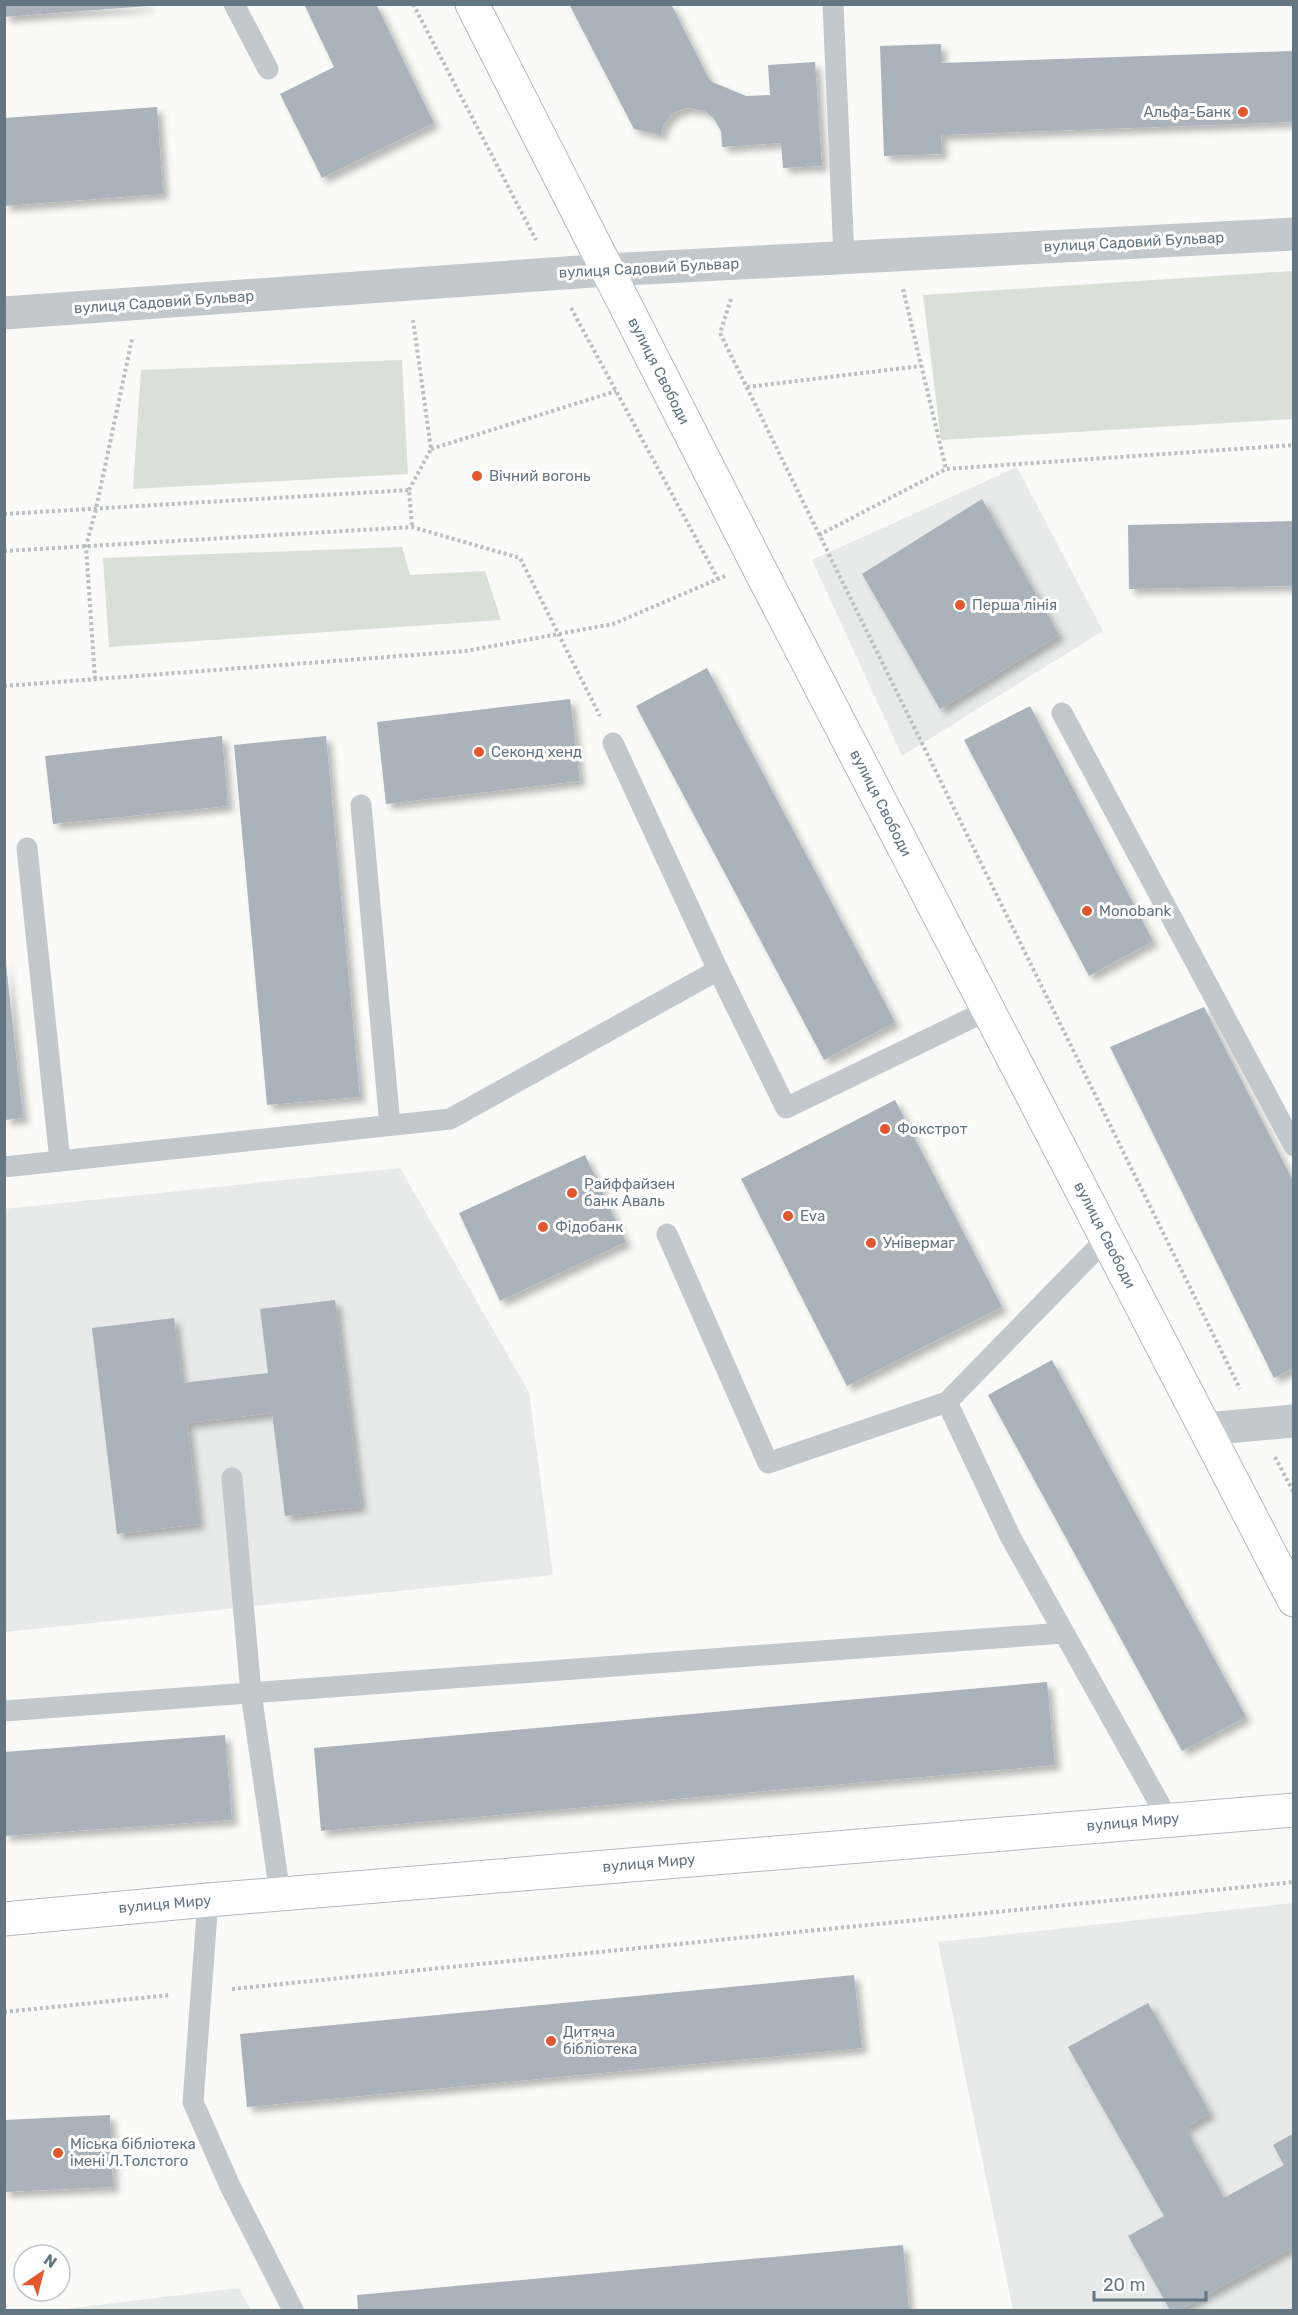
<svg xmlns="http://www.w3.org/2000/svg" width="1298" height="2315" font-family="Rubik,sans-serif">
	<style>
		.built { fill: #e8e9e9 }
		.green { fill: #dadfd7 }
		.building { fill: #aab3b9; filter: url(#shadow) }
		.lines { fill: none; stroke-linecap: round; stroke-linejoin: round }
		.secondary-casing { stroke: #b3babf; stroke-width: 35 }
		.path { stroke: #bbbfc2; stroke-width: 4; stroke-dasharray: 3 3; stroke-linecap: butt }
		.lane { stroke: #c3c8cc; stroke-width: 21 }
		.street { stroke: #c3c8cc; stroke-width: 33 }
		.secondary { stroke: #fff; stroke-width: 33 }
		.poi-dot { fill: #e4572e; stroke: #fff; stroke-width: 2 }
		.labels { text-anchor: middle; dominant-baseline: central; stroke-width: 6; stroke-linejoin: round; paint-order: stroke }
		.poi-label { font-size: 15px; fill: #657683; stroke: #fff; text-anchor: start }
		.street-label { font-size: 15px; fill: #657683; stroke: #fff }
	</style>
	<defs>
		<filter id="shadow"><feDropShadow dx="5.5" dy="5.5" stdDeviation="3" flood-color="#0004"/></filter>
	</defs>
	<rect width="100%" height="100%" fill="#fafaf8"/>
	<g class="built">
		<polygon points="1017,467 1103,631 902,756 812,560"/>
		<polygon points="400,1168 529,1392 553,1575 5,1632 4,1209"/>
		<polygon points="1293,1903 1293,2310 1013,2310 938,1942"/>
		<polygon points="239,2288 251,2310 55,2310"/>
	</g>
	<g class="green">
		<polygon points="1293,271 1293,419 941,440 923,295"/>
		<polygon points="402,360 408,474 133,489 141,370"/>
		<polygon points="402,547 410,575 485,571 501,620 109,647 103,558"/>
	</g>
	<g class="building">
		<polygon points="4,4 148,4 148,6 4,17"/>
		<polygon points="304,4 376,4 434,123 322,178 280,94 334,67"/>
		<polygon points="569,4 671,4 710,81 746,96 770,95 768,65 815,62 822,166 783,168 781,143 722,147 721,131 714,119 705,111 687,108 673,113 664,124 661,135 634,129"/>
		<polygon points="941,44 941,63 1294,51 1294,122 941,135 942,154 884,156 880,46"/>
		<polygon points="157,107 163,194 4,206 4,118"/>
		<polygon points="982,499 1059,635 940,709 862,574"/>
		<polygon points="1294,521 1294,586 1129,589 1128,525"/>
		<polygon points="707,668 895,1022 824,1060 636,706"/>
		<polygon points="570,699 580,781 386,804 377,722"/>
		<polygon points="1030,706 1153,941 1089,976 964,740"/>
		<polygon points="222,736 228,806 53,824 45,756"/>
		<polygon points="326,736 360,1097 267,1105 234,745"/>
		<polygon points="5,955 23,1118 5,1120"/>
		<polygon points="1204,1007 1294,1183 1294,1368 1274,1378 1110,1047"/>
		<polygon points="895,1100 1002,1307 847,1386 741,1179"/>
		<polygon points="585,1155 626,1242 500,1301 459,1213"/>
		<polygon points="335,1300 361,1507 285,1516 272,1413 187,1423 199,1524 117,1534 92,1328 174,1318 182,1383 268,1373 260,1309"/>
		<polygon points="1052,1360 1246,1717 1182,1751 988,1395"/>
		<polygon points="1047,1682 1055,1765 321,1831 314,1748"/>
		<polygon points="225,1735 232,1820 4,1836 4,1752"/>
		<polygon points="854,1975 862,2048 247,2107 240,2034"/>
		<polygon points="1148,2003 1210,2113 1185,2128 1224,2198 1284,2165 1273,2145 1294,2133 1294,2246 1179,2310 1170,2310 1128,2236 1164,2216 1068,2047"/>
		<polygon points="110,2115 113,2187 4,2192 4,2120"/>
		<polygon points="903,2245 909,2310 358,2310 357,2295"/>
	</g>
	<g class="lines">
		<defs>
			<g id="secondary">
				<polyline points="472,4 756,562 1294,1600"/>
				<polyline points="4,1919 208,1900 1294,1810"/>
			</g>
		</defs>
		<use href="#secondary" class="secondary-casing"/>
		<g class="path">
			<polyline points="413,4 536,240"/>
			<polyline points="903,289 946,469"/>
			<polyline points="731,299 720,333 1240,1389"/>
			<polyline points="571,308 718,579"/>
			<polyline points="747,387 921,366"/>
			<polyline points="431,449 616,391"/>
			<polyline points="409,490 431,449 413,320"/>
			<polyline points="4,514 409,490 412,527"/>
			<polyline points="819,535 946,469 1294,445"/>
			<polyline points="4,551 412,527 520,558 600,716"/>
			<polyline points="95,679 86,546 96,509 132,339"/>
			<polyline points="4,686 466,651 613,624 725,576"/>
			<polyline points="1275,1457 1294,1493"/>
			<polyline points="232,1989 1294,1882"/>
			<polyline points="4,2012 170,1995"/>
		</g>
		<g class="lane">
			<polyline points="234,4 268,69"/>
			<polyline points="833,4 844,257"/>
			<polyline points="1062,713 1294,1146"/>
			<polyline points="613,743 718,970"/>
			<polyline points="361,805 390,1125"/>
			<polyline points="27,848 60,1161"/>
			<polyline points="4,1167 450,1119 718,970 786,1108 988,1010"/>
			<polyline points="667,1234 768,1463 947,1402 1107,1238"/>
			<polyline points="947,1402 1010,1536 1168,1819"/>
			<polyline points="232,1478 251,1693 280,1894"/>
			<polyline points="4,1711 1064,1633"/>
			<polyline points="208,1900 193,2102 230,2186 293,2310"/>
		</g>
		<g class="street">
			<polyline points="4,313 607,270 1294,234"/>
			<polyline points="1205,1429 1294,1421"/>
		</g>
		<use href="#secondary" class="secondary"/>
	</g>
	<g class="poi-dot">
		<circle cx="1243" cy="112" r="6"/>
		<circle cx="477" cy="476" r="6"/>
		<circle cx="960" cy="605" r="6"/>
		<circle cx="479" cy="752" r="6"/>
		<circle cx="1087" cy="911" r="6"/>
		<circle cx="885" cy="1129" r="6"/>
		<circle cx="572" cy="1193" r="6"/>
		<circle cx="788" cy="1216" r="6"/>
		<circle cx="543" cy="1227" r="6"/>
		<circle cx="871" cy="1243" r="6"/>
		<circle cx="551" cy="2041" r="6"/>
		<circle cx="58" cy="2153" r="6"/>
	</g>
	<g class="labels">
		<g class="poi-label">
			<text x="1231" y="112" text-anchor="end">Альфа-Банк</text>
			<text x="489" y="476">Вічний вогонь</text>
			<text x="972" y="605">Перша лінія</text>
			<text x="491" y="752">Секонд хенд</text>
			<text x="1099" y="911">Monobank</text>
			<text x="897" y="1129">Фокстрот</text>
			<text x="584" y="1184">Райффайзен<tspan x="584" dy="17">банк Аваль</tspan></text>
			<text x="800" y="1216">Eva</text>
			<text x="555" y="1227">Фідобанк</text>
			<text x="883" y="1243">Універмаг</text>
			<text x="563" y="2032">Дитяча<tspan x="563" dy="17">бібліотека</tspan></text>
			<text x="70" y="2144">Міська бібліотека<tspan x="70" dy="17">імені Л.Толстого</tspan></text>
		</g>
		<g class="street-label">
			<text transform="translate(1134 242) rotate(-3)">вулиця Садовий Бульвар</text>
			<text transform="translate(649 268) rotate(-3)">вулиця Садовий Бульвар</text>
			<text transform="translate(164 302) rotate(-4)">вулиця Садовий Бульвар</text>
			<text transform="translate(659 371) rotate(63)">вулиця Свободи</text>
			<text transform="translate(881 803) rotate(63)">вулиця Свободи</text>
			<text transform="translate(1105 1235) rotate(63)">вулиця Свободи</text>
			<text transform="translate(1133 1822) rotate(-5)">вулиця Миру</text>
			<text transform="translate(649 1863) rotate(-5)">вулиця Миру</text>
			<text transform="translate(165 1904) rotate(-5)">вулиця Миру</text>
		</g>
	</g>
	<rect width="1298" height="2315" fill="none" stroke="#657683" stroke-width="12"/>
	<g transform="translate(42 2273) rotate(35)"><circle r="28" fill="#ffffff" stroke="#c1c8cd" stroke-width="1.5"/>
	<path d="M0-4.5L10 22L0 15L-10 22Z" fill="#e4572e"/>
	<text y="-9" font-size="16" font-weight="bold" text-anchor="middle" fill="#657683">N</text>
	</g>
	<path d="M1094 2291v9h112v-9" fill="none" stroke="#657683" stroke-width="3"/>
	<text x="1103" y="2291" font-size="18" fill="#657683" stroke="#ffffff" stroke-width="4.5" paint-order="stroke">20 m</text>
</svg>
